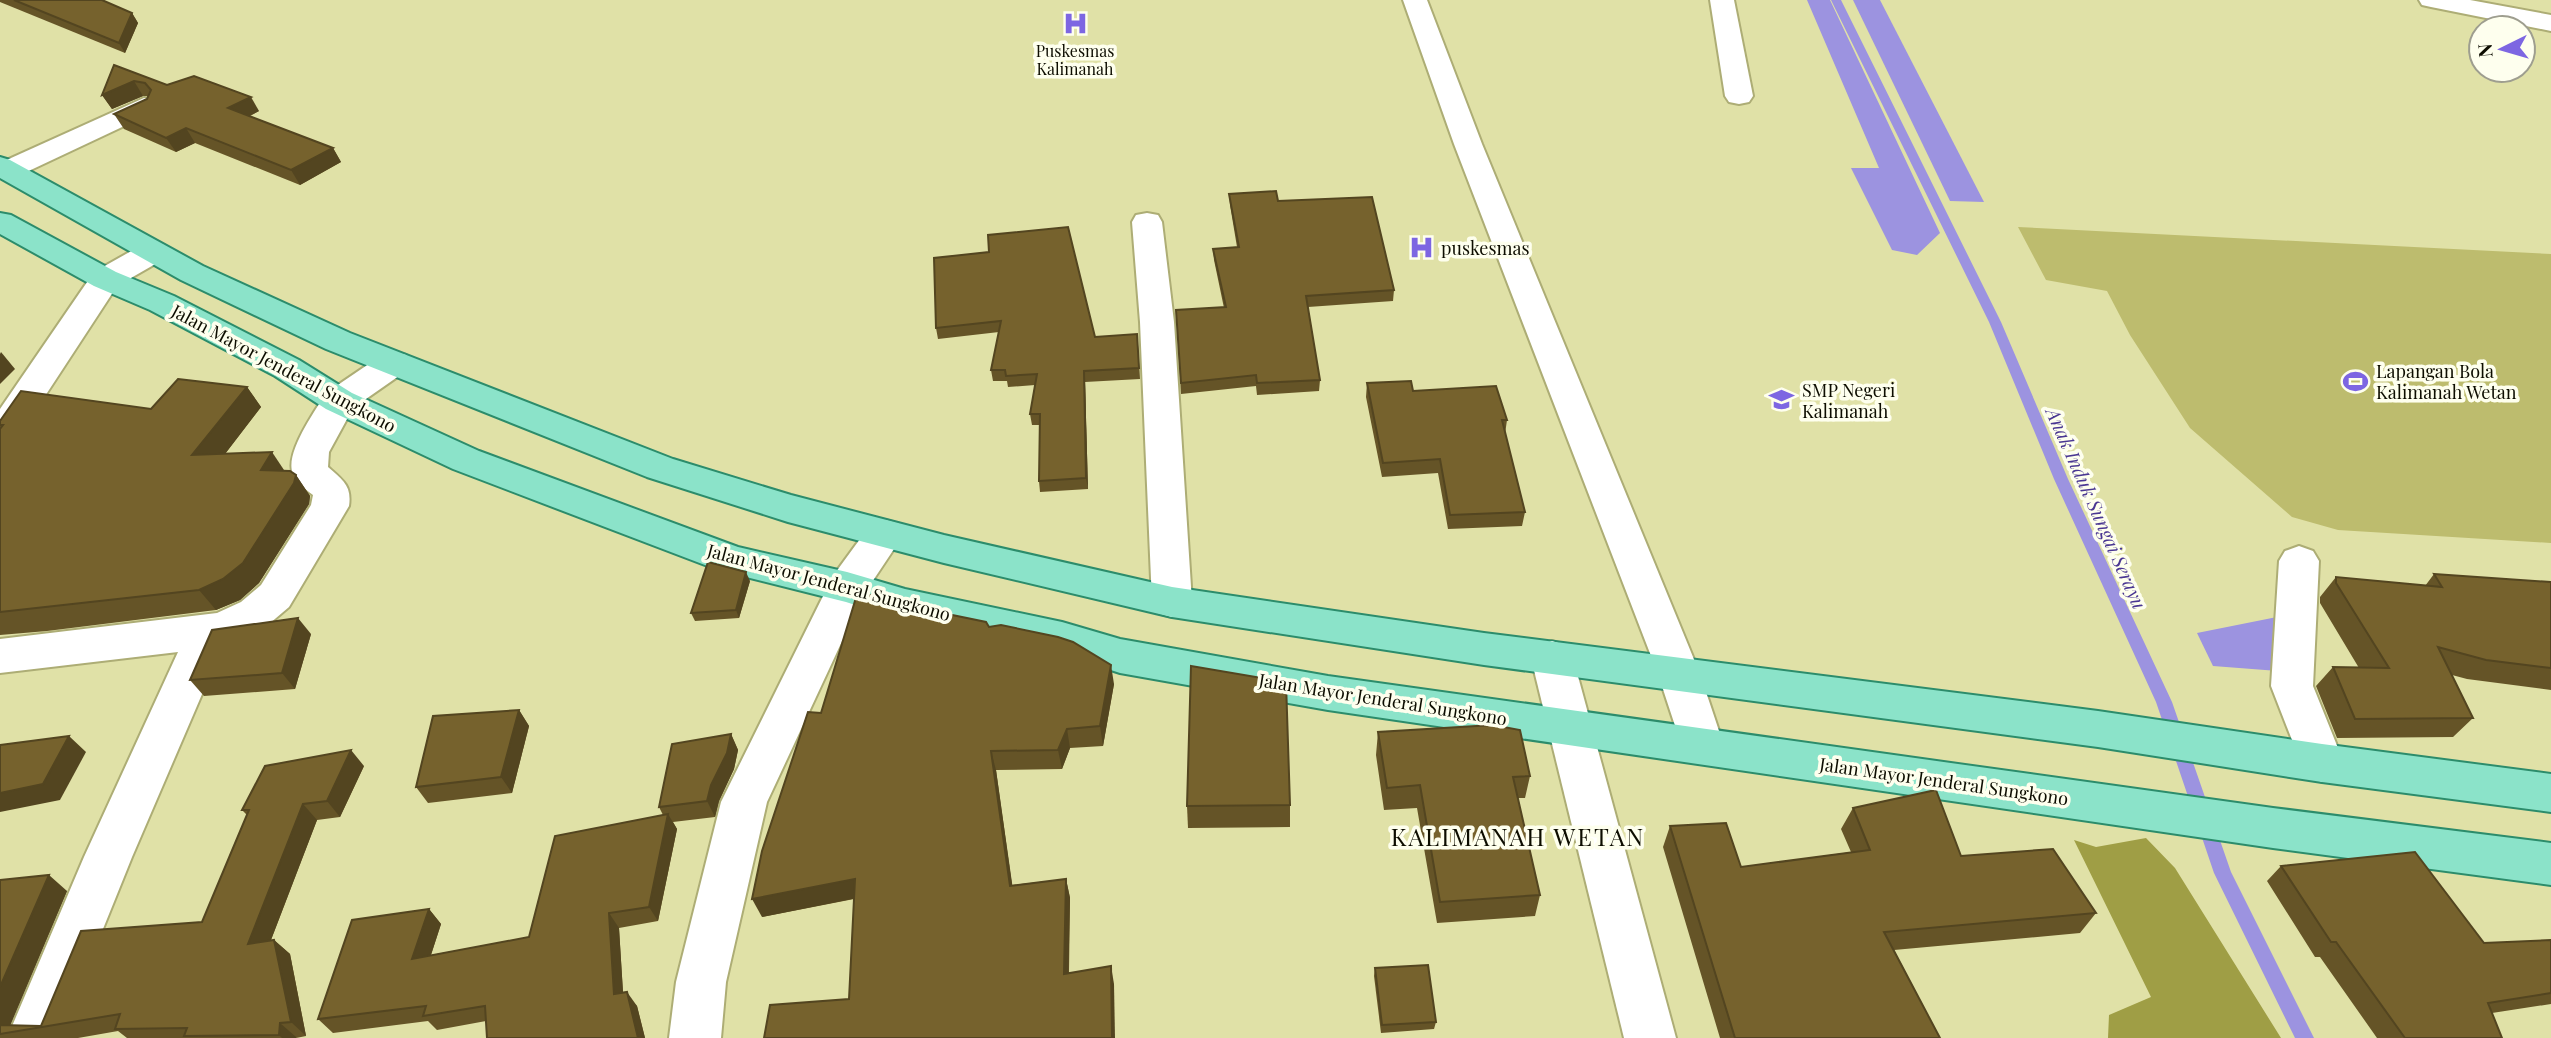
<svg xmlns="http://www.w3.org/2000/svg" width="2551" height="1038" font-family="'Playfair Display',serif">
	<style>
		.green { fill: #bdbc6e }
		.forest { fill: #9f9e45 }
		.water { fill: #9c93e0 }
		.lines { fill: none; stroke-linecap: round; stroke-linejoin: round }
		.stream { fill: #9c93e0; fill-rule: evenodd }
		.minor-casing { stroke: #adad75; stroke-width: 4 }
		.major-casing { stroke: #2c8c6b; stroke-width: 4 }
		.minor { fill: #fff; fill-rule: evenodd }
		.major { fill: #8be3c9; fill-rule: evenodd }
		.wall { fill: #655427 }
		.shaded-wall { fill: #534520 }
		.building { fill: #76622d; stroke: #534520; stroke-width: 2 }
		.labels { text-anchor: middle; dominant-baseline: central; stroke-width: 7; stroke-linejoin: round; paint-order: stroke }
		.far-poi-label { font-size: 16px; fill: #0d0d00; stroke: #feffee }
		.poi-label { font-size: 18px; fill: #0d0d00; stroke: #feffee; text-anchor: start }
		.street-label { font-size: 18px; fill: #0d0d00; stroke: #feffee }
		.water-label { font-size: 19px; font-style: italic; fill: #4a3792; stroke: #feffee }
		.near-quarter-label { font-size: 24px; letter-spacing: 2px; fill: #0d0d00; stroke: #feffee }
	</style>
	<rect width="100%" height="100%" fill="#e0e1a7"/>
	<polygon class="green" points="2018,227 2551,254 2551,543 2338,530 2292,517 2190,428 2130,335 2107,291 2046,280"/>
	<polygon class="forest" points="2146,838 2175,868 2281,1038 2108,1038 2109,1015 2151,997 2074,840 2096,847"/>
	<g class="water">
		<polygon points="1807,0 1830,0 1940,233 1917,255 1892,250 1851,168 1879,168"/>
		<polygon points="1853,0 1880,0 1984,202 1950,201"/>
		<polygon points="2277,617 2278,671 2213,666 2197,633"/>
	</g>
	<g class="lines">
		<polygon class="stream" points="1831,0 1841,0 2001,322 2068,479 2172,702 2231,872 2314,1038 2295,1038 2214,873 2156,702 2054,479 1989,322"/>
		<defs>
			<g id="minor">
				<polygon points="1403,0 1427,0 1482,144 1700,674 1724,746 1718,759 1702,764 1686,759 1658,674 1454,144"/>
				<polygon points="1710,0 1734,0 1753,96 1749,102 1739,104 1729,102 1725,96"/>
				<polygon points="2419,0 2470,0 2551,15 2551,31 2431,7 2422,5"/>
				<polygon points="144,98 154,100 158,106 154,112 18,176 8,179 0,177 0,163"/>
				<polygon points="1147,213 1158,215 1162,222 1174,322 1192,602 1186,613 1172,617 1158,613 1152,602 1140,322 1132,222 1136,215"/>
				<polygon points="153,243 164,245 169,252 164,259 117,286 13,445 0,448 0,409 94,272 142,245"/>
				<path d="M394 352 406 355 411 363 406 371 353 408 329 452 328 467C343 480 352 486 349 506L289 607 269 624 224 643 132 857 59 1038H7L84 857 178 652 0 673V639L217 613 241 602 261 585 311 505 313 495C305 489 297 483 293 474 284 454 315 411 326 393L382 355Z"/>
				<polygon points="885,520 899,524 904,534 864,594 767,802 726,982 721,1038 669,1038 676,982 721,802 833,576 871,524"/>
				<polygon points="2299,546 2313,551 2319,561 2313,686 2344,763 2338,776 2322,782 2306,776 2271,686 2279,561 2285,551"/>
				<polygon points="1552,641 1567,646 1573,658 1676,1038 1624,1038 1531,658 1537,646"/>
			</g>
			<g id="major">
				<polygon points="0,157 10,160 203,266 350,333 673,459 791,495 944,535 1172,587 1484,633 2098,711 2322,744 2551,774 2551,812 2322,782 2098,747 1484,665 1172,617 944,563 788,522 647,477 326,349 181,280 0,178"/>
				<polygon points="0,213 11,215 116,272 174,296 299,360 352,393 479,451 738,547 847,572 905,589 1062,622 1120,639 1328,676 2273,808 2551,843 2551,885 2273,848 1328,710 1120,673 1062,654 905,621 846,602 718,570 453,469 326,409 275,376 150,310 94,286 0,234"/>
			</g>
		</defs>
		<use href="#minor" class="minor-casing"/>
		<use href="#major" class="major-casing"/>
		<use href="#minor" class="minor"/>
		<use href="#major" class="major"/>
	</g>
	<g class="wall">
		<polygon points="0,0 102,0 132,13 138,23 125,53 0,2"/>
		<polygon points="114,65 167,85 259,111 250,116 333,148 341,162 300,185 195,143 176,152 124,129 114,114 147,99 148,96 143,96 112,109 102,95"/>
		<polygon points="1229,194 1278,201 1394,290 1393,301 1308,307 1320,380 1319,391 1257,395 1256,386 1181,394 1176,310 1224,308 1214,260 1213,249 1237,247 1230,205"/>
		<polygon points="934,258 1095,337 1138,345 1140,379 1085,382 1088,489 1040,492 1039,481 1040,425 1032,425 1030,414 1035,385 1008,387 1007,381 993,381 991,370 999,332 938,339 936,328"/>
		<polygon points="1367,383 1413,391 1507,420 1505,434 1525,512 1522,526 1448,529 1438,473 1382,477 1366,397"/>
		<polygon points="247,387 261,407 225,454 285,471 296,475 310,496 309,504 259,583 240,600 216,610 47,631 0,635 0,421 151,409"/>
		<polygon points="2434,574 2551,582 2551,690 2467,679 2452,675 2473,718 2453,737 2337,738 2316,686 2333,667 2359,668 2320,603 2320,597 2336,577 2425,586"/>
		<polygon points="750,581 739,618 695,621 691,613"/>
		<polygon points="900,610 989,627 1114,684 1103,746 1070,748 1062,769 996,770 1012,885 1066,879 1070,898 1069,973 1114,984 849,999 854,899 762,917 821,713"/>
		<polygon points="311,634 295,689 204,696 190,680"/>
		<polygon points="519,710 529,726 512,793 428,803 416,787"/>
		<polygon points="1378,732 1530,776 1525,798 1518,798 1540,895 1535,916 1437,923 1417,808 1384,810 1376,755"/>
		<polygon points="731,734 738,750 734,769 719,801 715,817 673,822 677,829 658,921 619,928 623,993 637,1006 645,1038 487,1038 486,1021 437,1030 428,1021 333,1033 318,1019 429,909 441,924 431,955 529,937 663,815 659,807"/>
		<polygon points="364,766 340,817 317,820 271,940 274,940 290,954 306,1036 296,1038 127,1038 118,1031 78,1038 0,1038 0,880 67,891 10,1025 41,1026 202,922 247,815 242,810"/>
		<polygon points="1290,805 1290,827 1188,828 1187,806"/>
		<polygon points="1853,808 1961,856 2096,913 2080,933 1894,950 1940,1038 1720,1038 1663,847 1670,826 1741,867 1851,852 1841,829"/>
		<polygon points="2281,866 2484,943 2551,940 2551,1004 2492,1013 2502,1038 2377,1038 2320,957 2315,957 2267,881"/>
		<polygon points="1375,968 1436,1022 1434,1029 1381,1033 1374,976"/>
	</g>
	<g class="shaded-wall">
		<polygon points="132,13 138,23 125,53 119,43"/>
		<polygon points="134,81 143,96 112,109 102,95"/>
		<polygon points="251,97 259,111 237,122 228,108"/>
		<polygon points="186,128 195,143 176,152 166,138"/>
		<polygon points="333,148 341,162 300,185 291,170"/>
		<polygon points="1,352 15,369 0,384 0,354"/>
		<polygon points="1084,371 1085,382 1088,489 1086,478"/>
		<polygon points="247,387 261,407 208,476 192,455"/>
		<polygon points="272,452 286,473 261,470"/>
		<polygon points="296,475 310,496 309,504 259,583 240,600 216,610 199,590"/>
		<polygon points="746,572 750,581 739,618 736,610"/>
		<polygon points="298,618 311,634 295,689 282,673"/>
		<polygon points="1111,665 1114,684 1103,746 1100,726"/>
		<polygon points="519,710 529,726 512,793 501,777"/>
		<polygon points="1067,729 1070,748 1062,769 1058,750"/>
		<polygon points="731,734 738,750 734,769 719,801 715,817 707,801 711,785"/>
		<polygon points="69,736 86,752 60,800 0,812 0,793"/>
		<polygon points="351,750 364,766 340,817 327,801"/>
		<polygon points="991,751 996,770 1015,904 1010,886"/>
		<polygon points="303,804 317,820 264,958 248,944"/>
		<polygon points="668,814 677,829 658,921 649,907"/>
		<polygon points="49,875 67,891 7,1033 0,1034 0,987"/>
		<polygon points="855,879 862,897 762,917 752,899"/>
		<polygon points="1066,879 1070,898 1068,992 1064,974"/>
		<polygon points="429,909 441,924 425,973 412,959"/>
		<polygon points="609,913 619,928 624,1008 614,994"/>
		<polygon points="274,940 290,954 306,1036 291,1022"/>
		<polygon points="1111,966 1114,984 1115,1038 1112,1038"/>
		<polygon points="627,992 637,1006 645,1038 638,1038"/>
		<polygon points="280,1023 296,1037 296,1038 282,1038 279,1035"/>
	</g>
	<g class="building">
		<polygon points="14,0 102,0 132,13 119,43"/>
		<polygon points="114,65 167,85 194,76 251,97 228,108 333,148 291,170 186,128 166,138 114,114 147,99 151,90 145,83 134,81 102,95"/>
		<polygon points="1276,191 1278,201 1372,197 1394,290 1306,296 1320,380 1257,383 1256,375 1181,383 1176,310 1226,307 1213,249 1239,247 1229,194"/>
		<polygon points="1068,227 1095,337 1137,334 1139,368 1084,371 1086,478 1039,481 1040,414 1030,414 1037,374 1006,376 1005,370 991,370 1001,321 936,328 934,258 989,252 988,235"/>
		<polygon points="178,379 247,387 192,455 272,452 261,470 290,471 296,475 294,483 243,563 223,579 199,590 0,612 0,429 3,425 0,425 0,421 21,391 151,409"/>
		<polygon points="1411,381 1413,391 1496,386 1507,420 1502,420 1525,512 1450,515 1440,459 1383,463 1367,383"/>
		<polygon points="708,562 746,572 736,610 691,613"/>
		<polygon points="2434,574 2551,582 2551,668 2486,660 2438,647 2473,718 2355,719 2333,667 2389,668 2336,583 2336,577 2442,587"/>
		<polygon points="858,591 898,604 898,610 928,610 986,622 989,627 1001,625 1058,637 1073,642 1111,665 1100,726 1067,729 1058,750 991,751 1010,886 1066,879 1064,974 1111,966 1112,1038 764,1038 770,1005 849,999 855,879 752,899 762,851 808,712 821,713"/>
		<polygon points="298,618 282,673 190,680 212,630"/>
		<polygon points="1191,666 1286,682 1290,805 1187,806"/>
		<polygon points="519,710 501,777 416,787 433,716"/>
		<polygon points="1493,725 1520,730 1530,776 1513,777 1540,895 1440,902 1420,785 1387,788 1378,732"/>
		<polygon points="731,734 727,753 711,785 707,801 659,807 672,744"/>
		<polygon points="69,736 43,784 0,793 0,745"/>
		<polygon points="351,750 327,801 303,804 248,944 274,940 291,1022 280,1023 279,1035 184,1036 187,1028 115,1029 120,1014 0,1034 0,1025 41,1026 81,931 202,922 249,810 242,810 265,766"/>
		<polygon points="1936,790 1961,856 2053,849 2096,913 1884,932 1940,1038 1735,1038 1670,826 1726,823 1741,867 1870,850 1853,808"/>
		<polygon points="668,814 649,907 609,913 614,994 627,992 638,1038 487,1038 485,1006 423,1016 426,1006 318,1019 352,920 429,909 412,959 529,937 555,836"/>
		<polygon points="2415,852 2484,943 2551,940 2551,993 2488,1003 2502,1038 2405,1038 2336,942 2331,942 2281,866"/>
		<polygon points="49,875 0,987 0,880"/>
		<polygon points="1428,965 1436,1022 1382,1025 1375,968"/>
	</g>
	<defs>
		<symbol id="hospital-bare" viewBox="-9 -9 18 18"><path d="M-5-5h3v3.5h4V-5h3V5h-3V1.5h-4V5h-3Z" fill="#7d66e2" stroke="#feffee" stroke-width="2.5" paint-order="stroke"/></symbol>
		<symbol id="stadium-bare" viewBox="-9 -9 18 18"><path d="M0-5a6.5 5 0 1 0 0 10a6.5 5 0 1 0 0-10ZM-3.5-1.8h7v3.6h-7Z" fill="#7d66e2" stroke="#feffee" stroke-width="2.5" paint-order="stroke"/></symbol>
		<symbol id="school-bare" viewBox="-9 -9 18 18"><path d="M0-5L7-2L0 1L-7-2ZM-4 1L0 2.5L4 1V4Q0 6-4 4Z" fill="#7d66e2" stroke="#feffee" stroke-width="2.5" paint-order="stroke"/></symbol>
	</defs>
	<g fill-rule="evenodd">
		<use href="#hospital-bare" x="1058" y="6" width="35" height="35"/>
		<use href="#hospital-bare" x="1404" y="230" width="35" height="35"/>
		<use href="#stadium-bare" x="2338" y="364" width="35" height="35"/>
		<use href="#school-bare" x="1764" y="382" width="35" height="35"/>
	</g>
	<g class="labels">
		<g class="far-poi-label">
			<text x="1075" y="50">Puskesmas<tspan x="1075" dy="18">Kalimanah</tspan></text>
		</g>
		<g class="poi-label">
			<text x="1441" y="248">puskesmas</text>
			<text x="2376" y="371">Lapangan Bola<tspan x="2376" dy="21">Kalimanah Wetan</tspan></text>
			<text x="1802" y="390">SMP Negeri<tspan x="1802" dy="21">Kalimanah</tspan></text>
		</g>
		<g class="street-label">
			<text transform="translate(284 368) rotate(28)">Jalan Mayor Jenderal Sungkono</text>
			<text transform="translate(829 582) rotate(15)">Jalan Mayor Jenderal Sungkono</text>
			<text transform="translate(1383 699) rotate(9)">Jalan Mayor Jenderal Sungkono</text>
			<text transform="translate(1944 781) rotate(8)">Jalan Mayor Jenderal Sungkono</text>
		</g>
		<g class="water-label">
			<text transform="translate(2097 508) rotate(66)">Anak Induk Sungai Serayu</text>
		</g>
		<g class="near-quarter-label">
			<text x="1518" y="836">KALIMANAH WETAN</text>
		</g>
	</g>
	<g transform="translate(2502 49) rotate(265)"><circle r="33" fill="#feffee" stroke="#9e9e8f" stroke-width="2"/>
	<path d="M0-5L12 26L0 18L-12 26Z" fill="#7d66e2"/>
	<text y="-10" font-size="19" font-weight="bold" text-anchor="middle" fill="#0d0d00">N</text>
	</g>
</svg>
